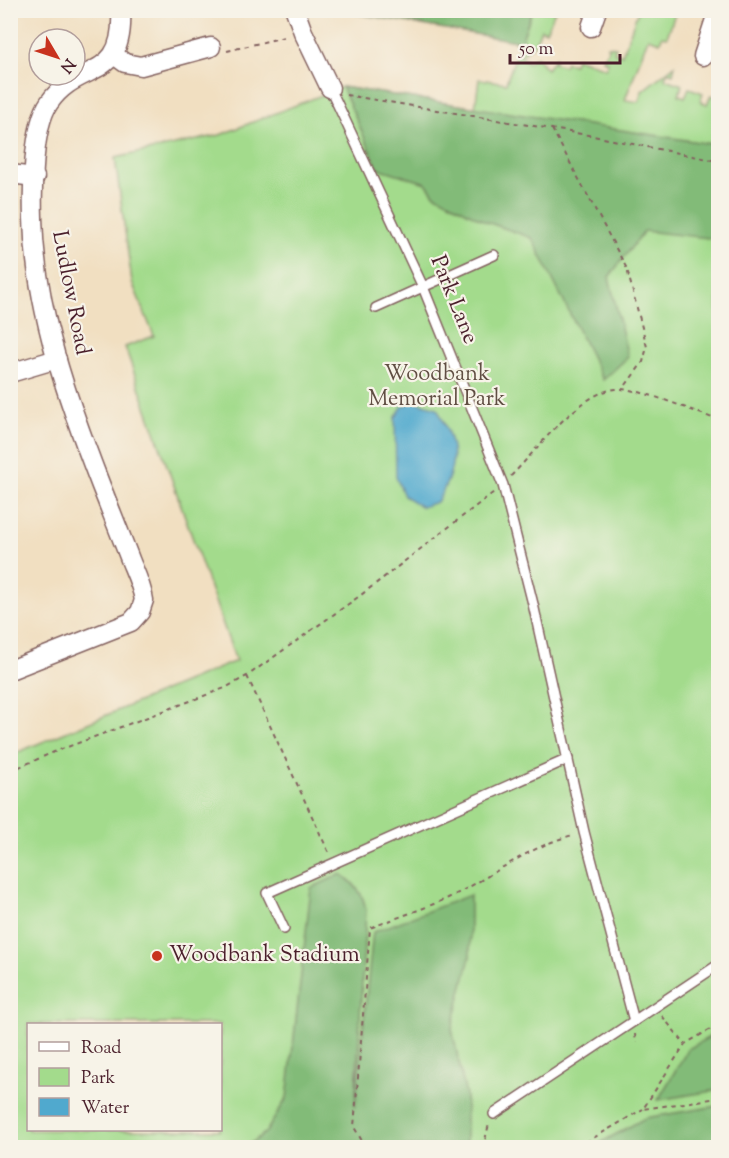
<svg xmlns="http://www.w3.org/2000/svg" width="729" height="1158" font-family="'Sorts Mill Goudy',serif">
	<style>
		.green { fill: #a3db8c; stroke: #767d5c; stroke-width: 1.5; fill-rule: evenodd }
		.forest { fill: #82bb78; stroke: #666d52; stroke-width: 1.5 }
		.water { fill: #50a9ce; stroke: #4d647c; stroke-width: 1.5 }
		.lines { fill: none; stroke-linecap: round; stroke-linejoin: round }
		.lane-casing { stroke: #846260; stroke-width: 12 }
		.street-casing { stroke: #846260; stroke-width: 21 }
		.path { stroke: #846260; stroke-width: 2; stroke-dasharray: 4.5 4.5; stroke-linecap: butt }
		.lane { stroke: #fff; stroke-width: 9 }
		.street { stroke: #fff; stroke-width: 18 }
		.poi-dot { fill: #c8321e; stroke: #f7f3e8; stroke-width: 2 }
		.labels { text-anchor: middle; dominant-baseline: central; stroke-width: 4.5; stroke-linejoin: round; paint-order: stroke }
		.street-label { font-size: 22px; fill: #4a1f2b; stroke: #f7f3e8 }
		.park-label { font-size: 22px; fill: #604e43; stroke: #f7f3e8 }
		.poi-label { font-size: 22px; fill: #4a1f2b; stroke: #f7f3e8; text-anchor: start }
	</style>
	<rect width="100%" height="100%" fill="#f7f3e8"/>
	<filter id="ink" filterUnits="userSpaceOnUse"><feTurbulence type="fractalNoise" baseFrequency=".0167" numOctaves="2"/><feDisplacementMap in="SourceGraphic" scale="12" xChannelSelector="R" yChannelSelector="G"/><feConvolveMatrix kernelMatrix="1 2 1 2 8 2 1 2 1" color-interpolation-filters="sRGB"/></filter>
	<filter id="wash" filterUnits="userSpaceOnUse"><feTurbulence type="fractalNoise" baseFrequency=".008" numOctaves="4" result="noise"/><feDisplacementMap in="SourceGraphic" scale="24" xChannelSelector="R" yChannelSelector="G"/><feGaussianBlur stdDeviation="1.35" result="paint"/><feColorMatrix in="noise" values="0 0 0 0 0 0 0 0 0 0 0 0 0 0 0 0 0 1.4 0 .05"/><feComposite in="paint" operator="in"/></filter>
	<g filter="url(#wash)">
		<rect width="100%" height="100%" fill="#f1dfc1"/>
		<path class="green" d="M532 11H555L546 31 541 29 535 43 521 55 528 63 536 57 547 69 555 58V63L564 66 566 62 574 64 576 58 606 68 608 62 603 60 608 50 607 46 616 47 614 52 622 55 638 11H676L667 37 662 36 660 42 648 38 625 100 639 102 642 91 675 65 673 74 667 72 665 79 682 85 679 95 685 97 689 88 703 93 700 102 707 104 711 95 718 97V1147L11 1148V755L236 661 125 347 154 336 132 282 115 158 220 135 342 87 475 108 479 79 506 83ZM28 1024H220V1130H28Z"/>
		<g class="forest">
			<polygon points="340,11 532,11 521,42"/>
			<polygon points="342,87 718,145 718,239 644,231 609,277 628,357 603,380 532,238 484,221 434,194 426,183 378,168"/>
			<path d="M341 874C355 883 364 895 366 911L355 1107 373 932 470 895V957L452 1029 466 1096V1147H246L266 1132 287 1098 311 888Z"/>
			<polygon points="718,1032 718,1090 658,1100 688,1049"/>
			<polygon points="718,1106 718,1147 593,1147 645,1118"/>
		</g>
		<path class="water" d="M413 401 437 408C457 446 459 465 437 502L422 507 404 496 396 477 395 418 402 407Z"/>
	</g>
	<g filter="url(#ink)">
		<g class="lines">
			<defs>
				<g id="lane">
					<polyline points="330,88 423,287 503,485 533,604 584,832 634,1021 718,965"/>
					<polyline points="376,308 494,255"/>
					<polyline points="284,929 267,893 568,759"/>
					<polyline points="494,1114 634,1021"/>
				</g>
				<g id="street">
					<polyline points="295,10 303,32 330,88"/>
					<polyline points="591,27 597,10"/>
					<polyline points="114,55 125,63 141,66 211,47"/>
					<polyline points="703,56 718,10"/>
					<polyline points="10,174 35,177"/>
					<polyline points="10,373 57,359"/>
					<path d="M10 670 131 622 140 612 144 600C142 587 136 574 131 562 121 536 111 511 101 486 68 401 35 310 33 218 32 189 33 126 49 103 79 59 125 84 121 10"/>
				</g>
			</defs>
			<use href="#lane" class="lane-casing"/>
			<use href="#street" class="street-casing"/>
			<g class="path">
				<polyline points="227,51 288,36"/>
				<polyline points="346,95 588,135 718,161"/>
				<polyline points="552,129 627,269 647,347 643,362 623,389"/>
				<path d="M511 476C536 451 579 392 616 389 638 387 695 412 718 420"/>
				<polyline points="247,676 329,853"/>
				<polyline points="10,771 54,752 225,688 247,676 361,595 494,492"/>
				<polyline points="662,1016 685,1044"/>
				<polyline points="718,1025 685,1044 643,1109 718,1098"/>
				<polyline points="635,1034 636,1043"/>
				<polyline points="578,1147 643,1109"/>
				<path d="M366 1148 354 1127 370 928C396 918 423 909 448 898 490 878 527 847 573 835"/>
				<polyline points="483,1148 489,1124"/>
			</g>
			<use href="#lane" class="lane"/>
			<use href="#street" class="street"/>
		</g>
	</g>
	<circle class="poi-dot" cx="157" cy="956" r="6"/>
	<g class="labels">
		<g class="street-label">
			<text transform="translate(70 293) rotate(79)">Ludlow Road</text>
			<text transform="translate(453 300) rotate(68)">Park Lane</text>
		</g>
		<g class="park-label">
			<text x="437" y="375">Woodbank<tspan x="437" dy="25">Memorial Park</tspan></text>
		</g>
		<g class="poi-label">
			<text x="169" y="956">Woodbank Stadium</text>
		</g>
	</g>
	<rect width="729" height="1158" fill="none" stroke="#f7f3e8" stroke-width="36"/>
	<rect x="27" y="1023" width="195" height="108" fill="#f7f3e8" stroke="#b29e9c" stroke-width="1.5"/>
	<rect x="39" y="1042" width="30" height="9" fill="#ffffff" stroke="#b29e9c" stroke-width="1.5"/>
	<text x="81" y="1053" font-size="18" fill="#4a1f2b">Road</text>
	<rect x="39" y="1068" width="30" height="18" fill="#a3db8c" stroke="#b29e9c" stroke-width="1.5"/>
	<text x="81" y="1083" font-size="18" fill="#4a1f2b">Park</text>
	<rect x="39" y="1098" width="30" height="18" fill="#50a9ce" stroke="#b29e9c" stroke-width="1.5"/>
	<text x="81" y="1113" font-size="18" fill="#4a1f2b">Water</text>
	<g transform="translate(57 57) rotate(129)"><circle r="28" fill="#f7f3e8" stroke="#b29e9c" stroke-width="1.5"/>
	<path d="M0-4.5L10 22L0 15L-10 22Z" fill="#c8321e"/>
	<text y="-9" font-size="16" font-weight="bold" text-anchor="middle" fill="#4a1f2b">N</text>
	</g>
	<path d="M510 54v9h110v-9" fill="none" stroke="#4a1f2b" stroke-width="3"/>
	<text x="519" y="54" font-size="18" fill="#4a1f2b" stroke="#f7f3e8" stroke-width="4.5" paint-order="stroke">50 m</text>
</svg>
